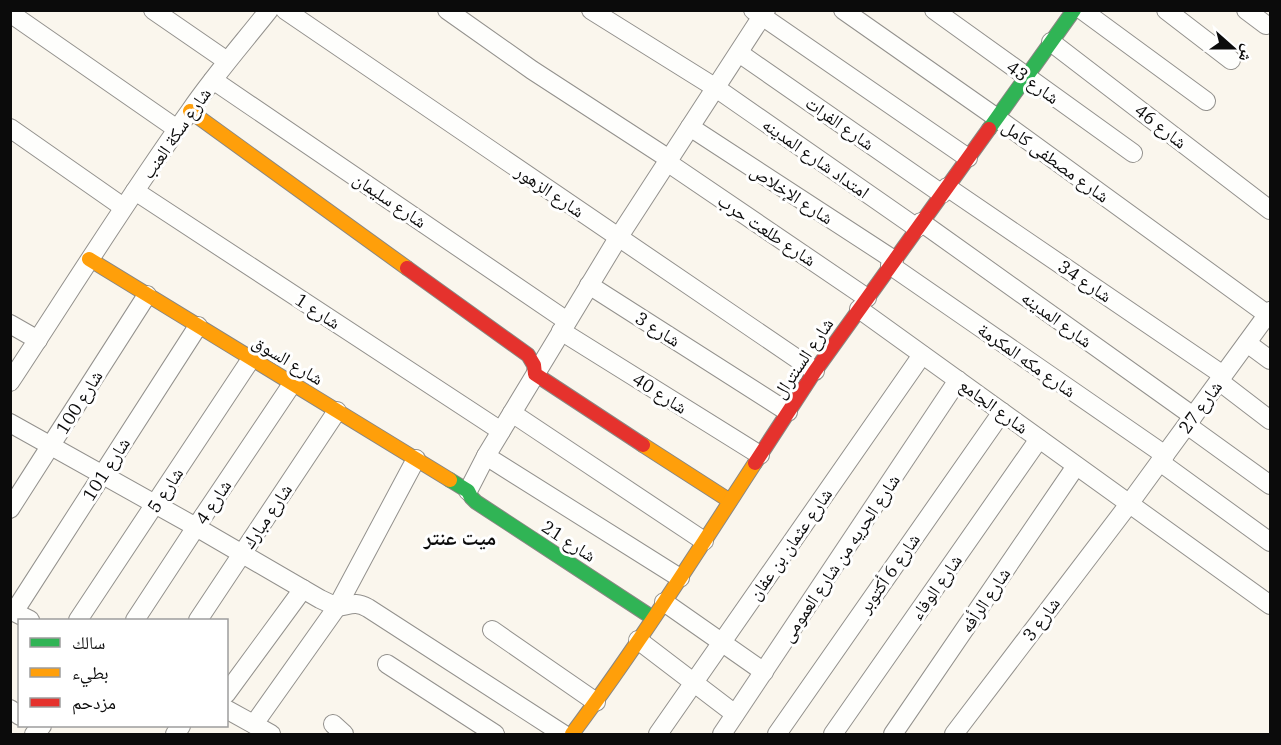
<svg xmlns="http://www.w3.org/2000/svg" width="1281" height="745" font-family="'IBM Plex Serif','Noto Naskh Arabic',serif">
	<style>
		.lines { fill: none; stroke-linecap: round; stroke-linejoin: round }
		.street-casing { stroke: #93918d; stroke-width: 20 }
		.fast-casing { stroke: #898783; stroke-width: 16 }
		.slow-casing { stroke: #898783; stroke-width: 16 }
		.jam-casing { stroke: #898783; stroke-width: 16 }
		.street { stroke: #fefefc; stroke-width: 18 }
		.fast { stroke: #30b455; stroke-width: 14 }
		.slow { stroke: #ff9f0a; stroke-width: 14 }
		.jam { stroke: #e5322d; stroke-width: 14 }
		.labels { text-anchor: middle; dominant-baseline: central; stroke-width: 6; stroke-linejoin: round; paint-order: stroke }
		.street-label { font-size: 18px; fill: #0b0b0b; stroke: #fff }
		.quarter-label { font-size: 21px; font-weight: bold; fill: #0b0b0b; stroke: #fff }
	</style>
	<rect width="100%" height="100%" fill="#faf6ed"/>
	<g class="lines">
		<defs>
			<g id="street">
				<polyline points="153,10 227,61"/>
				<polyline points="285,10 815,371"/>
				<polyline points="447,10 532,70 669,159"/>
				<polyline points="591,10 716,88 917,228"/>
				<polyline points="753,10 968,158"/>
				<polyline points="843,10 997,118 1268,315"/>
				<polyline points="934,10 1133,153"/>
				<polyline points="1082,10 1206,101"/>
				<polyline points="1166,10 1231,60"/>
				<polyline points="1246,10 1266,25"/>
				<polyline points="10,13 177,129"/>
				<polyline points="1051,42 1270,210"/>
				<polyline points="739,53 942,194"/>
				<polyline points="213,80 567,321"/>
				<polyline points="690,127 894,260"/>
				<polyline points="10,128 123,207"/>
				<polyline points="667,162 867,298"/>
				<polyline points="947,187 1223,375"/>
				<polyline points="135,191 501,431"/>
				<polyline points="921,222 1193,416"/>
				<polyline points="890,265 1165,455"/>
				<polyline points="589,285 788,412"/>
				<polyline points="859,309 1270,605"/>
				<polyline points="10,324 38,340"/>
				<polyline points="561,331 760,455"/>
				<polyline points="1247,343 1270,360"/>
				<polyline points="1219,381 1270,420"/>
				<path d="M10 382C70 291 127 199 190 111 214 76 242 44 269 10"/>
				<polyline points="512,413 704,541"/>
				<path d="M10 423 196 527 320 599 337 607C351 605 355 601 368 608L563 734"/>
				<polyline points="1187,425 1270,485"/>
				<polyline points="486,456 680,578"/>
				<polyline points="1160,462 1270,542"/>
				<polyline points="468,491 486,456 618,238 766,10"/>
				<polyline points="10,509 147,295"/>
				<polyline points="664,602 764,672"/>
				<polyline points="10,610 30,620"/>
				<polyline points="14,612 198,326"/>
				<polyline points="78,620 251,359"/>
				<polyline points="135,620 196,527 292,384"/>
				<polyline points="198,620 337,411"/>
				<polyline points="492,630 596,702"/>
				<polyline points="638,640 735,714"/>
				<polyline points="387,664 495,734"/>
				<polyline points="226,694 303,589"/>
				<polyline points="10,709 20,716"/>
				<polyline points="226,709 271,734"/>
				<polyline points="254,724 337,607 416,459"/>
				<polyline points="333,724 344,734"/>
				<polyline points="34,734 42,726"/>
				<polyline points="175,734 181,726"/>
				<polyline points="658,734 922,355"/>
				<polyline points="722,734 958,380"/>
				<polyline points="777,734 1002,412"/>
				<polyline points="833,734 1039,439"/>
				<polyline points="893,734 1076,466"/>
				<polyline points="954,734 1129,504 1270,311"/>
			</g>
			<g id="fast">
				<polyline points="989,129 1074,10"/>
				<polyline points="450,480 468,491 471,497 476,502 653,618"/>
			</g>
			<g id="slow">
				<polyline points="190,111 407,268"/>
				<polyline points="89,259 450,480"/>
				<polyline points="643,445 730,501"/>
				<path d="M572 734C637 647 696 554 755 463"/>
			</g>
			<g id="jam">
				<polyline points="407,268 528,355 534,365 535,374 643,445"/>
				<polyline points="755,463 815,371 989,129"/>
			</g>
		</defs>
		<use href="#street" class="street-casing"/>
		<use href="#fast" class="fast-casing"/>
		<use href="#slow" class="slow-casing"/>
		<use href="#jam" class="jam-casing"/>
		<use href="#street" class="street"/>
		<use href="#fast" class="fast"/>
		<use href="#slow" class="slow"/>
		<use href="#jam" class="jam"/>
	</g>
	<g class="labels">
		<g class="street-label">
			<text transform="translate(1033 82) rotate(36)">شارع 43</text>
			<text transform="translate(840 123) rotate(35)">شارع الفرات</text>
			<text transform="translate(1161 126) rotate(38)">شارع 46</text>
			<text transform="translate(176 133) rotate(-55)">شارع سكة العنب</text>
			<text transform="translate(816 158) rotate(35)">امتداد شارع المدينه</text>
			<text transform="translate(1056 161) rotate(36)">شارع مصطفى كامل</text>
			<text transform="translate(550 191) rotate(34)">شارع الزهور</text>
			<text transform="translate(792 194) rotate(33)">شارع الإخلاص</text>
			<text transform="translate(390 200) rotate(34)">شارع سليمان</text>
			<text transform="translate(767 230) rotate(34)">شارع طلعت حرب</text>
			<text transform="translate(1085 281) rotate(34)">شارع 34</text>
			<text transform="translate(318 311) rotate(33)">شارع 1</text>
			<text transform="translate(1057 319) rotate(36)">شارع المدينه</text>
			<text transform="translate(658 329) rotate(32)">شارع 3</text>
			<text transform="translate(803 358) rotate(-56)">شارع السنترال</text>
			<text transform="translate(288 360) rotate(31)">شارع السوق</text>
			<text transform="translate(1027 360) rotate(35)">شارع مكه المكرمة</text>
			<text transform="translate(660 393) rotate(32)">شارع 40</text>
			<text transform="translate(79 402) rotate(-58)">شارع 100</text>
			<text transform="translate(994 406) rotate(36)">شارع الجامع</text>
			<text transform="translate(1200 407) rotate(-54)">شارع 27</text>
			<text transform="translate(106 469) rotate(-57)">شارع 101</text>
			<text transform="translate(165 490) rotate(-57)">شارع 5</text>
			<text transform="translate(213 502) rotate(-56)">شارع 4</text>
			<text transform="translate(267 516) rotate(-56)">شارع مبارك</text>
			<text transform="translate(569 541) rotate(33)">شارع 21</text>
			<text transform="translate(790 544) rotate(-55)">شارع عثمان بن عفان</text>
			<text transform="translate(840 558) rotate(-56)">شارع الحريه من شارع العمومى</text>
			<text transform="translate(889 573) rotate(-55)">شارع 6 أكتوبر</text>
			<text transform="translate(936 587) rotate(-55)">شارع الوفاء</text>
			<text transform="translate(985 600) rotate(-56)">شارع الرأفه</text>
			<text transform="translate(1041 619) rotate(-53)">شارع 3</text>
		</g>
		<g class="quarter-label">
			<text x="460" y="537">ميت عنتر</text>
		</g>
	</g>
	<rect width="1281" height="745" fill="none" stroke="#0b0b0b" stroke-width="24"/>
	<rect x="18" y="619" width="210" height="108" fill="#ffffff" stroke="#9d9d9d" stroke-width="1.5"/>
	<rect x="30" y="638" width="30" height="9" fill="#30b455" stroke="#9d9d9d" stroke-width="1.5"/>
	<text x="72" y="649" font-size="18" fill="#0b0b0b">سالك</text>
	<rect x="30" y="668" width="30" height="9" fill="#ff9f0a" stroke="#9d9d9d" stroke-width="1.5"/>
	<text x="72" y="679" font-size="18" fill="#0b0b0b">بطيء</text>
	<rect x="30" y="698" width="30" height="9" fill="#e5322d" stroke="#9d9d9d" stroke-width="1.5"/>
	<text x="72" y="709" font-size="18" fill="#0b0b0b">مزدحم</text>
	<g transform="translate(1233 48) rotate(111)" stroke="#ffffff" stroke-width="4.5" paint-order="stroke">
	<path d="M0-4.5L10 22L0 15L-10 22Z" fill="#0b0b0b"/>
	<text y="-9" font-size="16" font-weight="bold" text-anchor="middle" fill="#0b0b0b">ش</text>
	</g>
</svg>
